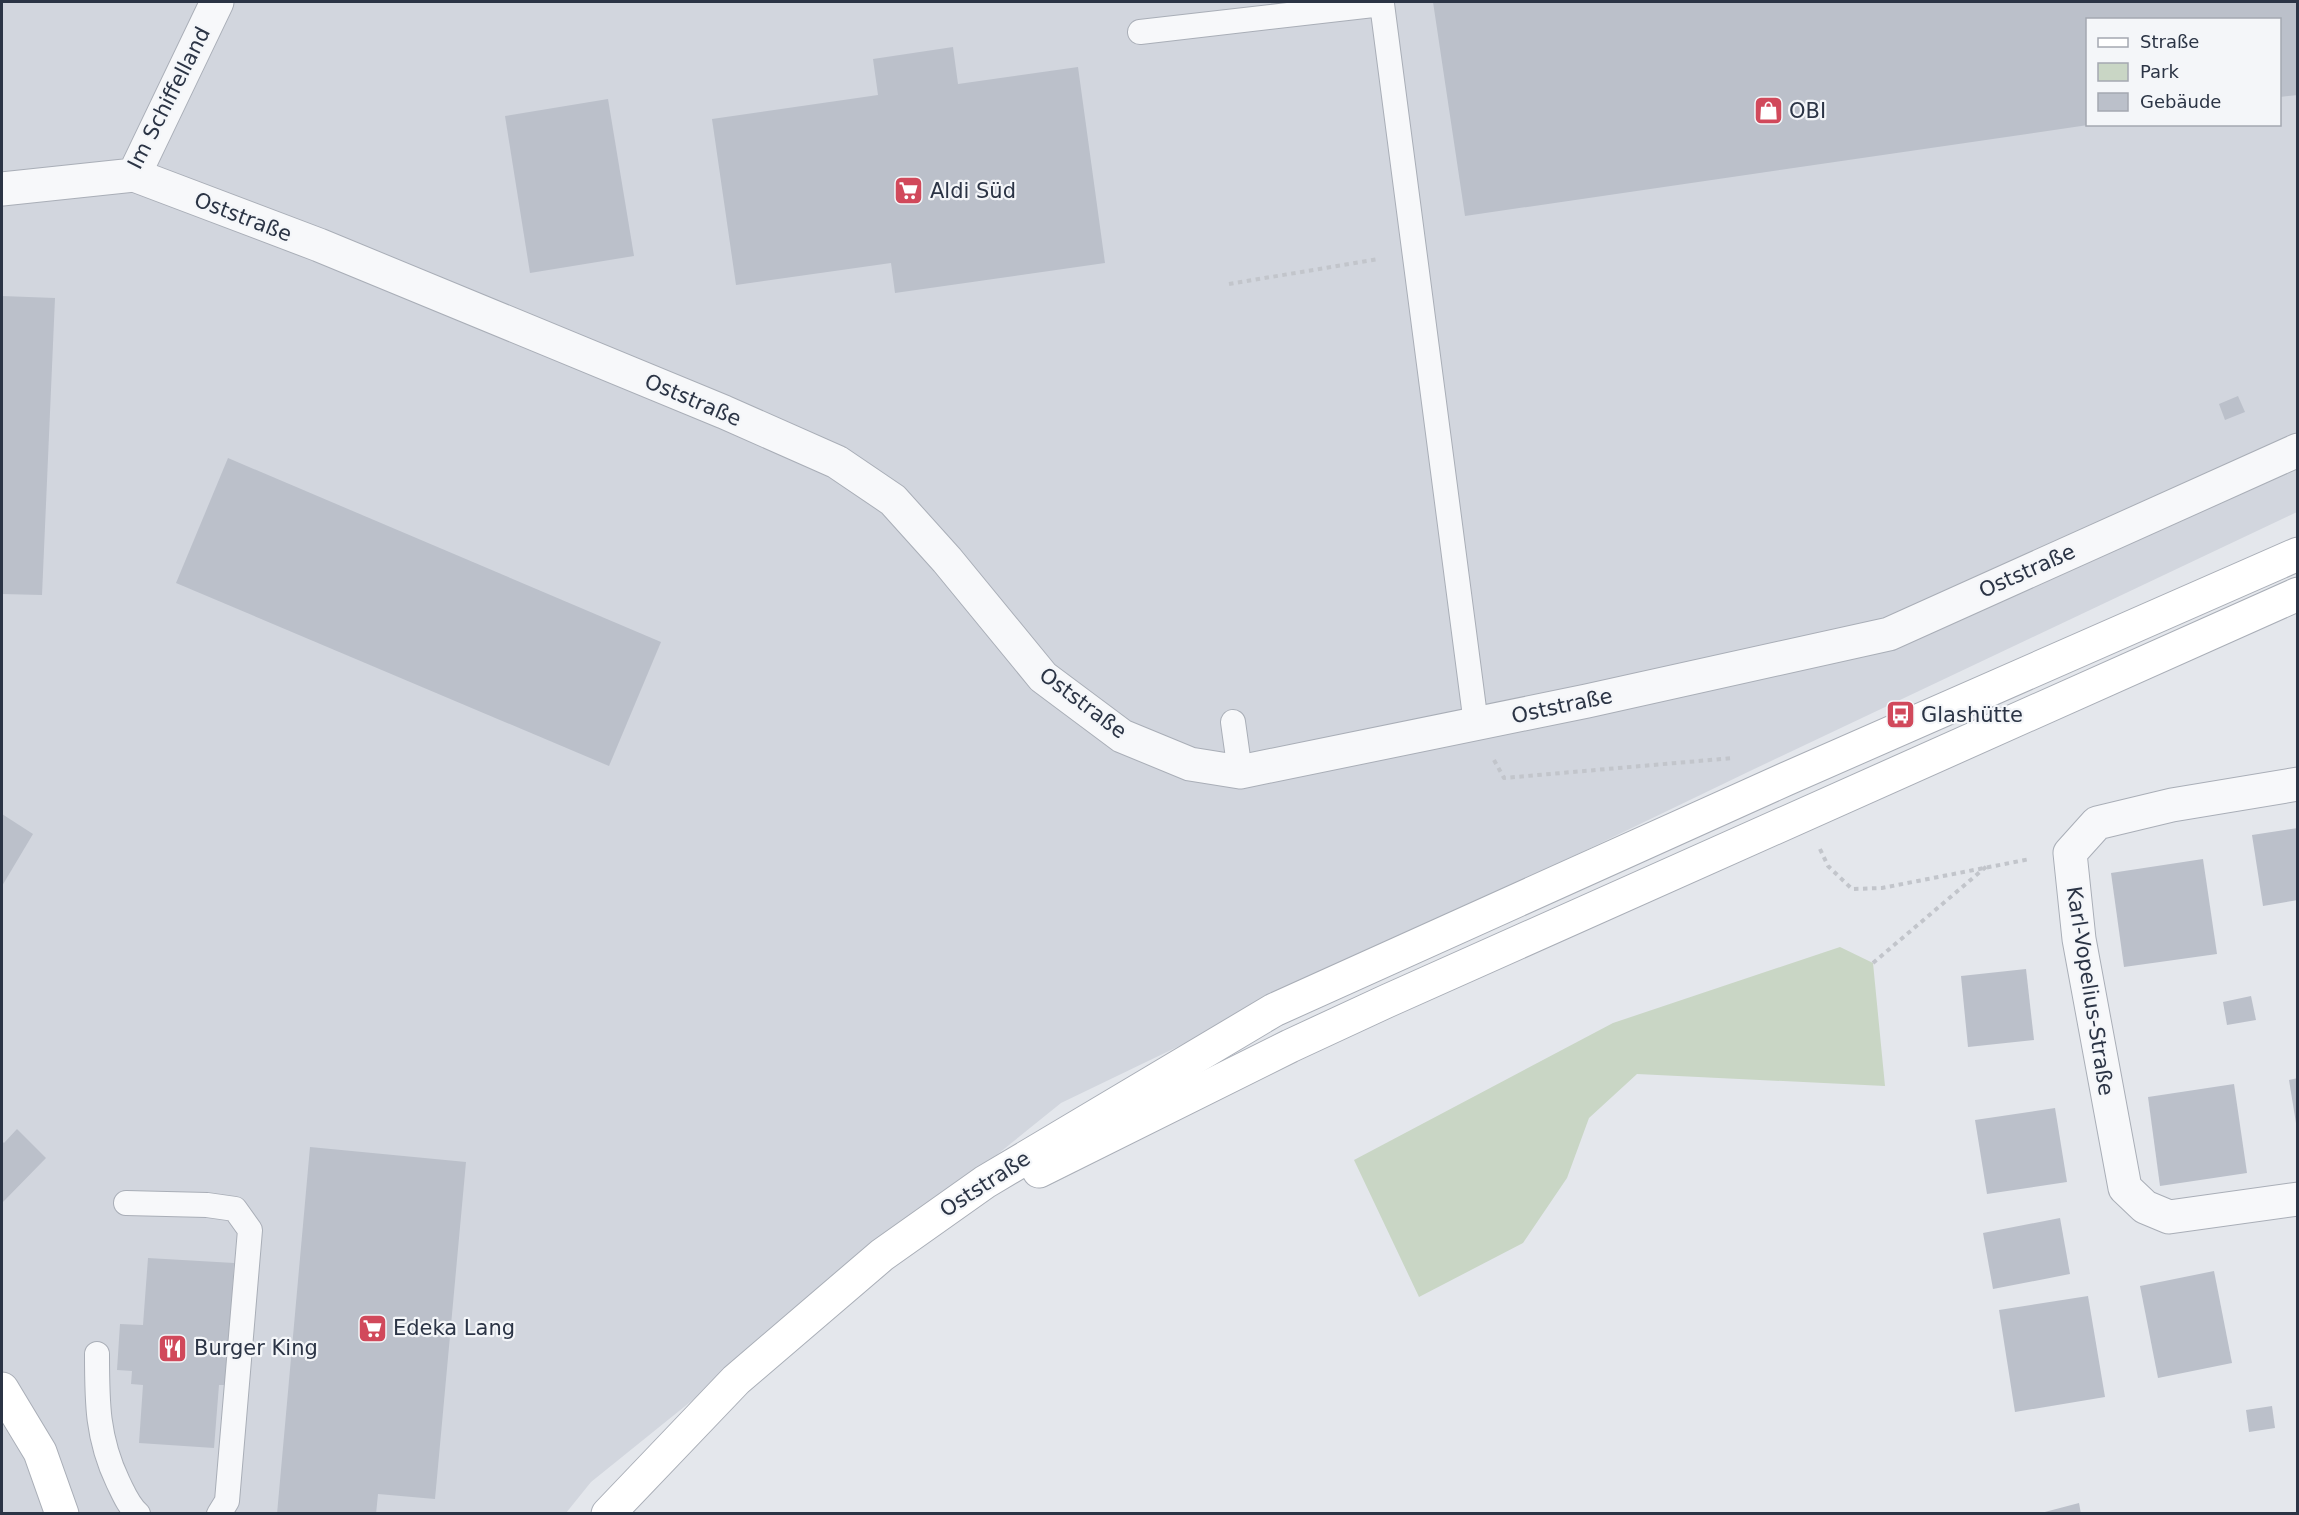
<svg xmlns="http://www.w3.org/2000/svg" width="2299" height="1515" font-family="'DejaVu Sans',sans-serif">
	<style>
		.built { fill: #d2d6de; fill-rule: evenodd }
		.green { fill: #c9d6c5 }
		.building { fill: #bbc0ca }
		.lines { fill: none; stroke-linecap: round; stroke-linejoin: round }
		.lane-casing { stroke: #a9aeb7; stroke-width: 26 }
		.street-casing { stroke: #a9aeb7; stroke-width: 35 }
		.secondary-casing { stroke: #a9aeb7; stroke-width: 35 }
		.path { stroke: #c2c5cb; stroke-width: 4; stroke-dasharray: 4.5 4.5; stroke-linecap: butt }
		.lane { stroke: #f7f8fa; stroke-width: 24 }
		.street { stroke: #f7f8fa; stroke-width: 33 }
		.secondary { stroke: #fff; stroke-width: 33 }
		.labels { text-anchor: middle; dominant-baseline: central; stroke-width: 4.5; stroke-linejoin: round; paint-order: stroke }
		.street-label { font-size: 21px; fill: #2b3445; stroke: #f4f6f9 }
		.poi-label { font-size: 21px; fill: #2b3445; stroke: #f4f6f9; text-anchor: start }
	</style>
	<rect width="100%" height="100%" fill="#e4e7ec"/>
	<path class="built" d="M2 2H2297V512L1750 771 1061 1103 591 1482 566 1513 2 1514ZM2088 20H2280V124H2088Z"/>
	<polygon class="green" points="1840,947 1873,963 1885,1086 1637,1074 1589,1118 1567,1178 1523,1243 1419,1297 1354,1160 1613,1023"/>
	<g class="building">
		<polygon points="1433,2 2298,2 2298,95 2280,97 2280,20 2088,20 2088,125 1465,216"/>
		<polygon points="953,47 958,84 1078,67 1105,263 895,293 891,263 736,285 712,119 878,95 873,59"/>
		<polygon points="608,99 634,256 530,273 505,116"/>
		<polygon points="2,296 55,298 42,595 2,594"/>
		<polygon points="2238,396 2245,412 2225,420 2219,404"/>
		<polygon points="228,458 661,642 609,766 176,583"/>
		<polygon points="2,814 33,834 2,886"/>
		<polygon points="2298,828 2298,900 2263,906 2252,835"/>
		<polygon points="2203,859 2217,954 2124,967 2111,873"/>
		<polygon points="2026,969 2034,1040 1968,1047 1961,976"/>
		<polygon points="2251,996 2256,1020 2227,1025 2223,1002"/>
		<polygon points="2298,1078 2298,1123 2296,1123 2289,1080"/>
		<polygon points="2234,1084 2247,1173 2160,1186 2148,1097"/>
		<polygon points="2055,1108 2067,1182 1987,1194 1975,1120"/>
		<polygon points="17,1129 46,1158 2,1203 2,1141 4,1143"/>
		<polygon points="310,1147 466,1162 435,1499 378,1494 376,1514 277,1514"/>
		<polygon points="2060,1218 2070,1274 1993,1289 1983,1233"/>
		<polygon points="148,1258 234,1263 226,1385 219,1385 214,1448 139,1443 143,1385 131,1384 132,1371 117,1370 120,1324 143,1325"/>
		<polygon points="2214,1271 2232,1363 2158,1378 2140,1286"/>
		<polygon points="2088,1296 2105,1397 2015,1412 1999,1310"/>
		<polygon points="2272,1406 2275,1428 2249,1432 2246,1410"/>
		<polygon points="2079,1503 2081,1514 2041,1514 2041,1513"/>
	</g>
	<g class="lines">
		<defs>
			<g id="lane">
				<polyline points="1140,32 1382,4 1476,724"/>
				<polyline points="1233,722 1240,772"/>
				<polyline points="126,1203 207,1205 235,1209 250,1230 227,1501 219,1514"/>
				<path d="M97 1354C97 1402 97 1438 118 1482 124 1494 128 1505 138 1514"/>
			</g>
			<g id="street">
				<polyline points="134,175 319,245 724,412 837,462 893,500 947,560 1043,677 1122,736 1190,764 1240,772 1587,701 1889,634 2298,450"/>
				<polyline points="2,189 134,175 217,2"/>
				<polyline points="2298,784 2172,805 2097,823 2070,853 2079,939 2125,1188 2145,1207 2169,1217 2298,1199"/>
			</g>
			<g id="secondary">
				<polyline points="1039,1171 1290,1046 1387,1001 2298,594"/>
				<polyline points="2,1389 40,1452 62,1514"/>
				<polyline points="608,1514 736,1380 882,1255 985,1182 1274,1010 1786,779 2298,554"/>
			</g>
		</defs>
		<use href="#lane" class="lane-casing"/>
		<use href="#street" class="street-casing"/>
		<use href="#secondary" class="secondary-casing"/>
		<g class="path">
			<polyline points="1229,284 1379,259"/>
			<polyline points="1494,760 1504,778 1733,758"/>
			<polyline points="1820,849 1828,866 1852,889 1882,888 2030,859"/>
			<polyline points="1873,963 1987,866"/>
		</g>
		<use href="#lane" class="lane"/>
		<use href="#street" class="street"/>
		<use href="#secondary" class="secondary"/>
	</g>
	<defs>
		<symbol id="shop-square" viewBox="-11 -11 22 22"><rect x="-9" y="-9" width="18" height="18" rx="4" fill="#d1495b" stroke="#f4f6f9"/><path d="M-5-2.5h2.3a2.7 3.5 0 0 1 5.4 0H5L5.5 6h-11ZM-1.5-2.5h3a1.5 2.3 0 0 0-3 0Z" fill="#fff"/></symbol>
		<symbol id="supermarket-square" viewBox="-11 -11 22 22"><rect x="-9" y="-9" width="18" height="18" rx="4" fill="#d1495b" stroke="#f4f6f9"/><path d="M-6-5.5h2.5l.6 2H6L4.5 2H-2.5L-4.4-4H-6ZM-1.5 3.2a1.3 1.3 0 1 0 .1 0ZM3 3.2a1.3 1.3 0 1 0 .1 0Z" fill="#fff"/></symbol>
		<symbol id="bus-square" viewBox="-11 -11 22 22"><rect x="-9" y="-9" width="18" height="18" rx="4" fill="#d1495b" stroke="#f4f6f9"/><path d="M-5-6H5V4H4V6H2V4H-2V6H-4V4H-5ZM-3.5-4V0h7V-4ZM-3.5 1.2v1.5H-2V1.2ZM2 1.2v1.5H3.5V1.2Z" fill="#fff"/></symbol>
		<symbol id="restaurant-square" viewBox="-11 -11 22 22"><rect x="-9" y="-9" width="18" height="18" rx="4" fill="#d1495b" stroke="#f4f6f9"/><path d="M-5-6h1v4h1v-4h1v4h1v-4h1v5L-1.5 .5V6h-2V.5L-5-1ZM5-6V6H3V1.5H1.5Q1.5-4 5-6Z" fill="#fff"/></symbol>
	</defs>
	<g fill-rule="evenodd">
		<use href="#shop-square" x="1752" y="94" width="33" height="33"/>
		<use href="#supermarket-square" x="892" y="174" width="33" height="33"/>
		<use href="#bus-square" x="1884" y="698" width="33" height="33"/>
		<use href="#supermarket-square" x="356" y="1312" width="33" height="33"/>
		<use href="#restaurant-square" x="156" y="1332" width="33" height="33"/>
	</g>
	<g class="labels">
		<g class="street-label">
			<text transform="translate(169 98) rotate(-63)">Im Schiffelland</text>
			<text transform="translate(243 217) rotate(21)">Oststraße</text>
			<text transform="translate(693 400) rotate(23)">Oststraße</text>
			<text transform="translate(2027 571) rotate(-24)">Oststraße</text>
			<text transform="translate(1083 703) rotate(37)">Oststraße</text>
			<text transform="translate(1562 706) rotate(-12)">Oststraße</text>
			<text transform="translate(2090 991) rotate(81)">Karl-Vopelius-Straße</text>
			<text transform="translate(985 1184) rotate(-33)">Oststraße</text>
		</g>
		<g class="poi-label">
			<text x="1789" y="111">OBI</text>
			<text x="930" y="191">Aldi Süd</text>
			<text x="1921" y="715">Glashütte</text>
			<text x="393" y="1328">Edeka Lang</text>
			<text x="194" y="1348">Burger King</text>
		</g>
	</g>
	<rect width="2299" height="1515" fill="none" stroke="#2b3445" stroke-width="6"/>
	<rect x="2086" y="18" width="195" height="108" fill="#f4f6f9" stroke="#a4a8b1" stroke-width="1.5"/>
	<rect x="2098" y="38" width="30" height="9" fill="#ffffff" stroke="#a4a8b1" stroke-width="1.5"/>
	<text x="2140" y="48" font-size="18" fill="#2b3445">Straße</text>
	<rect x="2098" y="63" width="30" height="18" fill="#c9d6c5" stroke="#a4a8b1" stroke-width="1.5"/>
	<text x="2140" y="78" font-size="18" fill="#2b3445">Park</text>
	<rect x="2098" y="93" width="30" height="18" fill="#bbc0ca" stroke="#a4a8b1" stroke-width="1.5"/>
	<text x="2140" y="108" font-size="18" fill="#2b3445">Gebäude</text>
</svg>
